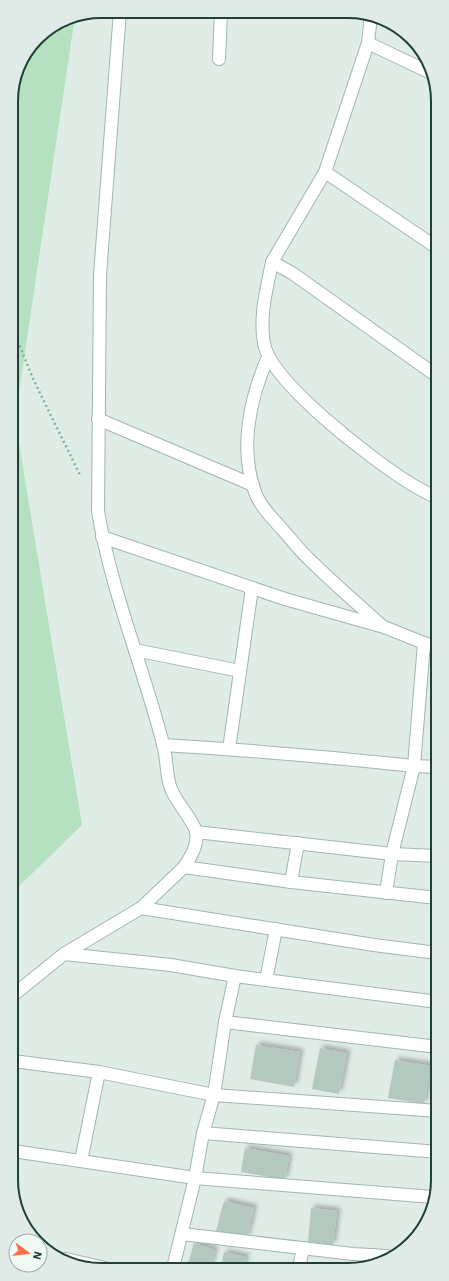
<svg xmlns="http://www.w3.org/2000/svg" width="449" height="1281" font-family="'IBM Plex Sans',sans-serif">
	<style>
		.green { fill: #b6e1c0 }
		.building { fill: #b5c8bf; filter: url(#shadow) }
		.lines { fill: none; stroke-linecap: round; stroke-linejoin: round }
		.minor-casing { stroke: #a2b6ae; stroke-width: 14 }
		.path { stroke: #7db4a0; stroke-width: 2.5; stroke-dasharray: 2 3; stroke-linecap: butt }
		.minor { stroke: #fff; stroke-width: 12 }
		.rim { fill: none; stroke: #1f4035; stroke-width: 2 }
	</style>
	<defs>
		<filter id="shadow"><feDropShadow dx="3.5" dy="-3.5" stdDeviation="2" flood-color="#0004"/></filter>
	</defs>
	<rect width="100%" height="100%" fill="#e0ede7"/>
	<polygon class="green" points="75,16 15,419 82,825 12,893 11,95 20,61 41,33 67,18"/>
	<g class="building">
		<polygon points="256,1045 300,1052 294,1087 250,1079"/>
		<polygon points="320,1048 347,1053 339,1094 312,1089"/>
		<polygon points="395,1060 437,1067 434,1083 428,1082 424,1104 388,1098"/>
		<polygon points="245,1148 289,1156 285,1180 241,1172"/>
		<polygon points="224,1201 254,1208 247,1238 216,1231"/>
		<polygon points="311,1208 337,1211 333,1245 308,1242"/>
		<polygon points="194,1243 215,1250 210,1268 187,1268"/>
		<polygon points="224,1252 246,1257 243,1268 231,1268 221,1266"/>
	</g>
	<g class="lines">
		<defs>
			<g id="minor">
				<polyline points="371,15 368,43 325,172 436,247"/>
				<polyline points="368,43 431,73"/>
				<polyline points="219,59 221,12"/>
				<polyline points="325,172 272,262 292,273 437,376"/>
				<path d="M272 262C267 288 259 316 264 343 270 382 373 460 408 482 417 488 427 493 437 498"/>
				<path d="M268 357C250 398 239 448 255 492 260 506 272 518 282 529 291 539 300 551 310 560 333 583 358 604 382 626"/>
				<polyline points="98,419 253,485"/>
				<path d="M102 537 285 599 384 627 424 643 414 766C330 757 247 750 163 745"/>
				<polyline points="424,643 437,647"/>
				<polyline points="135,650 240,671"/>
				<polyline points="229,749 252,588"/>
				<polyline points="196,832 392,854 437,856"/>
				<polyline points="184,867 291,882 437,898"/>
				<polyline points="291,882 298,843"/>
				<polyline points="386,893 392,854 414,766 437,767"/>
				<polyline points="141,908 374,945 437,953"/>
				<path d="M64 954 141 908 184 867C191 857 199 843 196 831 190 815 175 802 170 786 166 773 167 758 163 744 143 666 111 591 98 511L100 275 120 11"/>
				<polyline points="266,980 276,929"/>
				<polyline points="12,996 64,954 171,965 235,976"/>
				<polyline points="225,1022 438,1047"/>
				<polyline points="13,1061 99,1072 214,1095 438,1111"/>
				<polyline points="203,1133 438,1152"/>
				<polyline points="13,1151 195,1178 433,1197"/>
				<polyline points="81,1161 99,1072"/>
				<polyline points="182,1234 353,1254 387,1256"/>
				<polyline points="66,1259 105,1268"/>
				<polyline points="173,1268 195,1178 203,1133 214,1095 225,1022 235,976 438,1002"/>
				<polyline points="299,1268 303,1248"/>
			</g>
		</defs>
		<use href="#minor" class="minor-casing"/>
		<polyline class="path" points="12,327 34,381 80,475"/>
		<use href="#minor" class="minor"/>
	</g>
	<path d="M0 0H449V1281H0ZM101 18H348A83 83 0 0 1 431 101V1180A83 83 0 0 1 348 1263H101A83 83 0 0 1 18 1180V101A83 83 0 0 1 101 18Z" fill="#e0eae6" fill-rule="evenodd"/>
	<path class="rim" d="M101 18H348A83 83 0 0 1 431 101V1180A83 83 0 0 1 348 1263H101A83 83 0 0 1 18 1180V101A83 83 0 0 1 101 18Z"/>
	<g transform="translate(28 1253) rotate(105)"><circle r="19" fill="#f1f9f5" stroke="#9dafa8"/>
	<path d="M0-3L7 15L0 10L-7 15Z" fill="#ff6e4c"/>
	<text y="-6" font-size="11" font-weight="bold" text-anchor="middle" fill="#1f4035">N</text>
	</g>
</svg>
